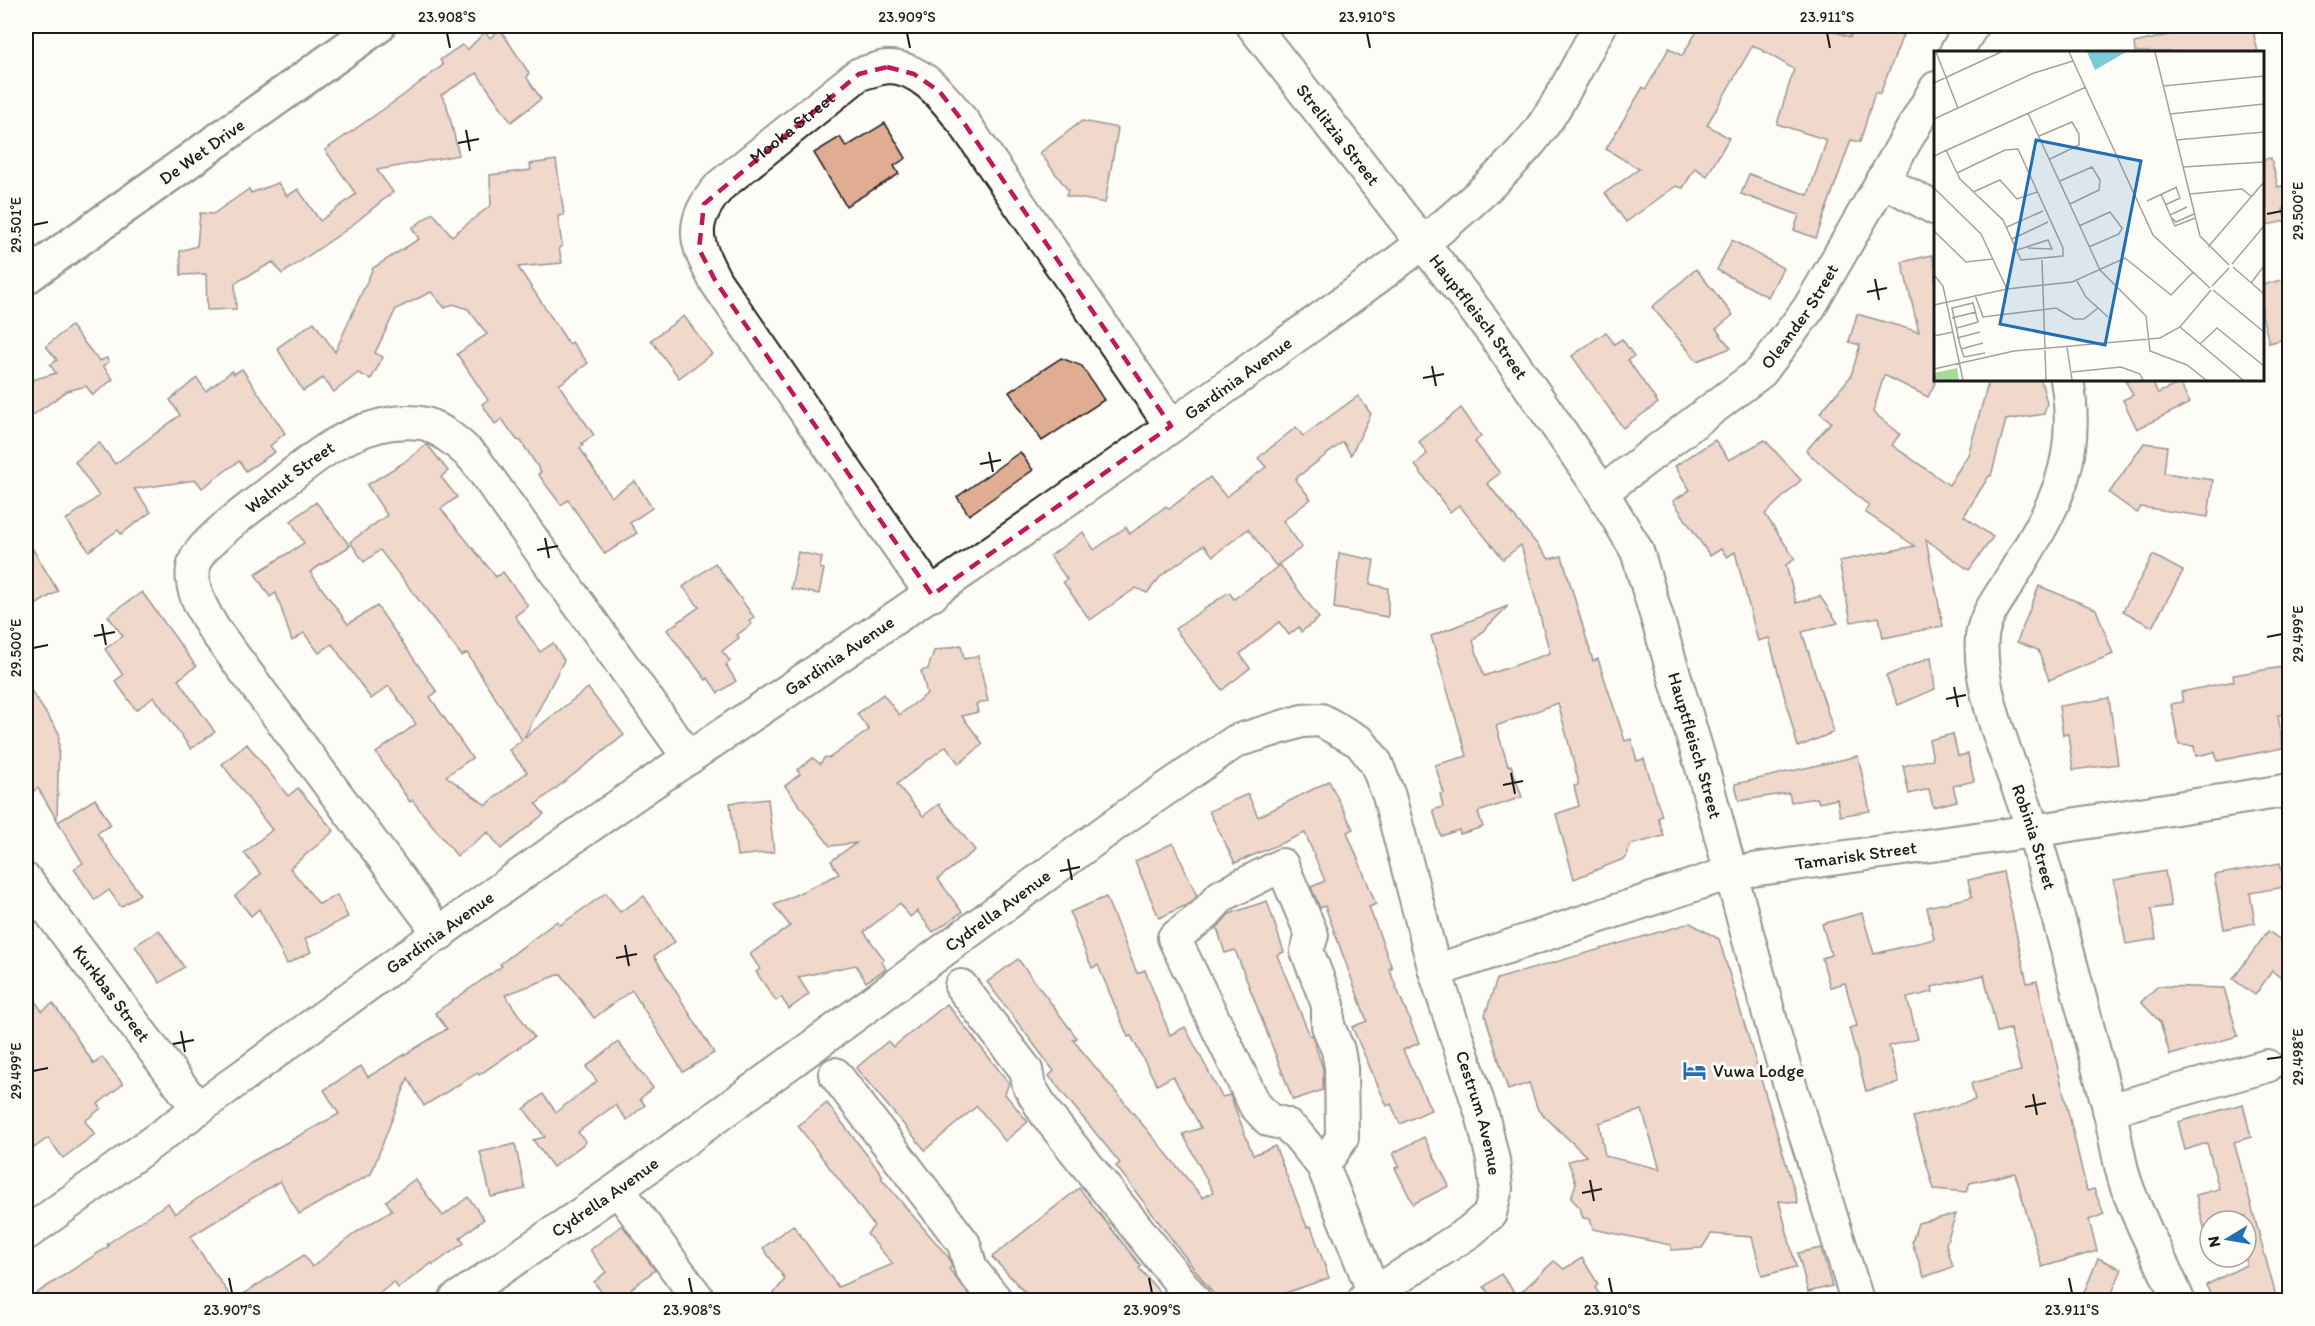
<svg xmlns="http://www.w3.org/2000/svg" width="2315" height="1326" font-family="Itim,sans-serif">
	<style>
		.building { fill: #e0ad93; stroke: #1c1c1c; stroke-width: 1.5; fill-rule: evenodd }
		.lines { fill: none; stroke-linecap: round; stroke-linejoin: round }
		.street-casing { stroke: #1c1c1c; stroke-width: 36 }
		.secondary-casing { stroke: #1c1c1c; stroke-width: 38 }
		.street { stroke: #fdfcf7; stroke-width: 32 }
		.secondary { stroke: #fdfcf7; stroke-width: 33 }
		.marked { fill: none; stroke: #c2185b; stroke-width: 4.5; stroke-dasharray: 12 8; stroke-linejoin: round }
		.ticks { fill: none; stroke: #1c1c1c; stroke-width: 2 }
		.labels { text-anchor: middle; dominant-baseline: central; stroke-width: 6; stroke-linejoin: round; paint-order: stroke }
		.street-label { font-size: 18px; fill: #1c1c1c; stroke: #fdfcf7 }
		.poi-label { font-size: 18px; fill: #1c1c1c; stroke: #fdfcf7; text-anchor: start }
		.inset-road { fill: none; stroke: #a3a29f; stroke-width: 1.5 }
		.view { fill: #1f6fb2; fill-opacity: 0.15; stroke: #1f6fb2; stroke-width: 3 }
		.inset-edge { fill: none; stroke: #1c1c1c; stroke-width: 3 }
		.neatline { fill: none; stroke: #1c1c1c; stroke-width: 2 }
		.ticks-label { font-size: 15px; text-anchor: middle; fill: #1c1c1c }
	</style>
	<rect width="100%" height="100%" fill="#fdfcf7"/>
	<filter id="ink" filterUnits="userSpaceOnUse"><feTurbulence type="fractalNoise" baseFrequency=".0167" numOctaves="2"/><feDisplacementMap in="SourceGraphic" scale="12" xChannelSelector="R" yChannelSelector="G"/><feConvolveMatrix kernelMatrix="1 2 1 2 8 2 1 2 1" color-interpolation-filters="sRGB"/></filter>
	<g filter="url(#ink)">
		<g class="building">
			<polygon points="1700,26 1820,26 1850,37 1855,26 1879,26 1903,35 1880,94 1875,92 1860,142 1851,140 1816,238 1794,230 1799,215 1741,194 1749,174 1808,195 1827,140 1777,124 1794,69 1753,45 1707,125 1729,138 1707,176 1695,168 1683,188 1676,186 1626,222 1605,193 1639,169 1606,149 1643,87 1646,89 1669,48 1682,56"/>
			<polygon points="2195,26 2252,26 2258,52 2135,52 2134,43 2196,29"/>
			<polygon points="500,29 529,73 527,78 541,99 511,122 477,73 441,95 446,102 459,155 377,170 393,192 346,230 282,274 273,262 235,283 236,309 207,310 206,274 181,275 180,251 197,246 200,213 213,214 249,189 251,193 278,183 287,196 298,189 320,221 356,194 325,150 401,97 443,65 440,60 462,45 468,49 485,32 490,38"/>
			<polygon points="1082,121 1118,128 1105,203 1066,196 1068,190 1040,153"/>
			<polygon points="885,123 906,158 894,166 899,174 846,206 814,153 840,137 846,147"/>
			<polygon points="2271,158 2278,187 2286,185 2289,208 2283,209 2286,221 2262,226 2262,159"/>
			<polygon points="556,160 564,215 558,216 562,246 559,248 562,263 518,267 569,344 572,342 588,363 559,385 594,435 582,443 583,446 580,448 611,497 635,481 652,508 630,523 637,533 605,554 568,500 561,505 538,474 541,472 521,441 517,440 502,419 495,424 482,404 488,400 457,354 487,334 468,309 453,304 445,308 431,292 396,309 375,353 383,357 371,379 358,373 334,392 323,378 303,391 277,348 314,322 335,352 373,268 419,239 412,228 433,213 452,236 491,205 490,175 531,170 530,164"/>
			<polygon points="1732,240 1783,268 1768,297 1717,270"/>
			<polygon points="1932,255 1935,267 1935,383 1928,397 1884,375 1873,412 1900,434 1892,445 1949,485 1968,455 1989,380 2041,380 2047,403 2044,414 2006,420 1991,476 1989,476 1964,516 1993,537 1969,570 1926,540 1943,626 1883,638 1879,617 1851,622 1839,561 1915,546 1865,512 1869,506 1806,451 1831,422 1820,413 1851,376 1860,345 1849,342 1857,314 1919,332 1902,262"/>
			<polygon points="1696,269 1733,315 1716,329 1731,348 1697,361 1652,307"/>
			<polygon points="2289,278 2289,338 2269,343 2262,315 2262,285"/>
			<polygon points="684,316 712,354 679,378 651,340"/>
			<polygon points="71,326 99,361 107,358 109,362 103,366 113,379 93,395 86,386 67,391 26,420 26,382 56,373 50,365 57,360 46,346"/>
			<polygon points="1606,332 1614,344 1622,339 1634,356 1628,360 1658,403 1623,428 1572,356"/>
			<polygon points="1061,358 1082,366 1104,400 1042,441 1009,392"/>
			<polygon points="242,369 285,433 270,446 275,452 246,471 239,461 202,488 196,480 134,489 151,512 121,534 118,530 89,551 66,520 99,496 75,462 99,442 115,464 180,415 170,400 197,378 206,391 232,371 234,374"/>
			<polygon points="2125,380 2151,380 2158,393 2180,383 2190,403 2137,429 2123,400 2133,395"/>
			<polygon points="1358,396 1371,414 1351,455 1343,442 1295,479 1311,499 1283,521 1302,547 1276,566 1248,529 1213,556 1204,545 1162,575 1147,593 1136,588 1090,620 1063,582 1067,579 1050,556 1083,532 1094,550 1126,527 1130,534 1166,506 1169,509 1210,477 1226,497 1266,467 1258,458 1296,427 1303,436"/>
			<polygon points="1461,408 1481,436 1475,442 1500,473 1487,483 1549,559 1562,556 1593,661 1598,659 1625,741 1631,739 1637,761 1644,759 1662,816 1658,818 1664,836 1630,845 1626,858 1574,879 1556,814 1579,806 1574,786 1578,785 1578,779 1558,703 1496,726 1508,766 1511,765 1522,797 1478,812 1483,827 1460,834 1459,830 1441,836 1433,810 1443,807 1440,794 1444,793 1435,765 1467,756 1431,636 1508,606 1473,641 1484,676 1550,653 1521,545 1503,559 1459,505 1450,512 1415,465 1427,454 1419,442"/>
			<polygon points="1715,440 1729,460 1765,440 1801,480 1765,514 1795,559 1786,565 1796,603 1820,596 1838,623 1802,632 1834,732 1798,747 1769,638 1758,641 1735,552 1727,557 1721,549 1710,556 1673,501 1690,490 1675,466"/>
			<polygon points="2144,443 2167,446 2164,473 2213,480 2208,517 2141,507 2137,513 2109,493"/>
			<polygon points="427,444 448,471 441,477 457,497 441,509 496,577 503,572 528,606 515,616 540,652 553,643 564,660 524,738 588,688 624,735 536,804 544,814 501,849 488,832 457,856 412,800 410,802 376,753 416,724 389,686 371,699 332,644 319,653 304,633 292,641 276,593 270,597 255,574 304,543 291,521 316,502 350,546 310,572 348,624 377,606 437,692 430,697 472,758 446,776 486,805 527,772 509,750 522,740 467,653 462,656 380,550 364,562 350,542 387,515 367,485 403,463"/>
			<polygon points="1020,452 1033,470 969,515 957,497"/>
			<polygon points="26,538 58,591 26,611"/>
			<polygon points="798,552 822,557 820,568 824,569 819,594 791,589"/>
			<polygon points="1339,553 1374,560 1370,584 1388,588 1388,617 1334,608"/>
			<polygon points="2153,555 2183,571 2152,627 2123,611"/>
			<polygon points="715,563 754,617 749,621 752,624 737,635 739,638 722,651 730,661 726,665 736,681 718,693 708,678 706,680 689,657 688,658 667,630 699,607 683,587"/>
			<polygon points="1280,565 1319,618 1301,632 1299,627 1289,635 1279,622 1240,654 1250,668 1222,690 1175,629 1229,592 1234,599"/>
			<polygon points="2039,586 2096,609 2113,654 2049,680 2038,650 2017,642"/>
			<polygon points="142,592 196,666 178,680 215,732 191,749 154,697 136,710 115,681 123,675 105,649 123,636 108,616"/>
			<polygon points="961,645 964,659 978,656 988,701 976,704 978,712 962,716 983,744 959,764 946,746 897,784 923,816 939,804 975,850 938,879 962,912 933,932 917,911 910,917 900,903 864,932 884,959 882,962 886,969 866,982 856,965 798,977 809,994 789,1009 781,997 776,1001 756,972 760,969 750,954 790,926 774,905 839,874 831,861 856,843 830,846 785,786 800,774 797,770 813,758 820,764 825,757 829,758 869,730 857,714 883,694 899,715 927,694 921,671 928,669 934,651"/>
			<polygon points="1931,657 1935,689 1898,705 1886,676"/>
			<polygon points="2289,666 2289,713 2278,715 2283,748 2217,761 2215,752 2196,756 2194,746 2179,745 2171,704 2183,702 2181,692 2234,681 2233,675"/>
			<polygon points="26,683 59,733 57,820 38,788 26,797"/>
			<polygon points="2109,698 2118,764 2073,770 2068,734 2063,735 2059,706"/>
			<polygon points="1953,734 1958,756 1968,754 1974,781 1953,786 1957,801 1933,807 1929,789 1909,794 1903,766 1933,759 1929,740"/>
			<polygon points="247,744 288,796 298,788 334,831 290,868 319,904 337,895 348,917 305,939 311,952 287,964 259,909 251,916 235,896 261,874 244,853 272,830 222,764"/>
			<polygon points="1858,756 1870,811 1840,816 1837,799 1819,803 1817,798 1791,802 1789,793 1739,801 1735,784"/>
			<polygon points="1329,781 1353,829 1347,832 1376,904 1369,907 1392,968 1389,969 1419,1043 1403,1050 1431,1110 1400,1124 1391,1104 1387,1106 1352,1027 1367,1021 1325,906 1320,908 1311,887 1325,881 1305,833 1235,863 1209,811 1248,794 1258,817"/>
			<polygon points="95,799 111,825 97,833 140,894 121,907 109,890 95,900 74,869 83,863 58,822"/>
			<polygon points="768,799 774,852 737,856 730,803"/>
			<polygon points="1173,843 1197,896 1191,903 1159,918 1135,861"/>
			<polygon points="2280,863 2285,887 2250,893 2255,923 2224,929 2214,875"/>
			<polygon points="2165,871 2171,906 2151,909 2156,939 2126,944 2114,880"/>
			<polygon points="2003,872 2027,983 2037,981 2087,1191 2094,1189 2104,1214 2089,1220 2097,1251 2042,1267 2015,1173 1970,1183 1966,1192 1934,1189 1913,1117 1975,1100 1971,1083 2021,1071 2010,1029 1997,1032 1984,975 1932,987 1933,992 1907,998 1918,1039 1889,1046 1899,1083 1866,1091 1849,1028 1857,1026 1845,983 1830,987 1822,958 1831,955 1822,924 1862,913 1874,954 1934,939 1927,907 1972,897 1968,880"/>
			<polygon points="606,893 620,912 644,896 675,942 654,956 714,1053 683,1072 632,990 594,1018 561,974 505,995 534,1037 479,1075 477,1073 424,1106 408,1078 371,1174 299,1214 280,1181 190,1237 233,1300 26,1300 109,1246 107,1244 168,1203 175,1214 251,1162 339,1114 324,1090 361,1066 368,1077 447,1029 435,1013 502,966 500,964 557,921 560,925"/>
			<polygon points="1106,897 1137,973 1145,970 1170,1035 1185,1027 1222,1097 1230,1095 1253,1155 1275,1146 1307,1227 1311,1226 1329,1278 1265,1300 1218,1300 1116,1166 1120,1163 1049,1076 1054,1071 987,982 1018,959 1077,1038 1073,1040 1203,1198 1213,1192 1183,1134 1201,1128 1173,1076 1157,1085 1131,1036 1128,1037 1098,965 1092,968 1077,932 1070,912"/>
			<polygon points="1267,901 1284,952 1277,955 1310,1036 1312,1035 1323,1069 1323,1090 1293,1100 1235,950 1225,953 1217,928 1229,914"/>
			<path d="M1690 923 1719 939 1798 1203 1779 1201 1796 1267 1762 1276 1752 1237 1711 1234 1702 1248 1671 1250V1245L1593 1229 1590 1219 1583 1218 1580 1208 1571 1198 1576 1183 1568 1161 1586 1156 1538 1110 1529 1083 1508 1090 1485 1015 1497 979ZM1642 1110 1660 1169 1605 1156 1599 1123Z"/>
			<polygon points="159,930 184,967 160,983 135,946"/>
			<polygon points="2268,931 2289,946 2289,984 2272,971 2255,995 2233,979"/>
			<polygon points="2158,986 2224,988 2238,1036 2170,1055 2160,1022 2141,1002"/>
			<polygon points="26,988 42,1011 53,1003 94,1064 102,1057 123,1084 98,1104 101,1108 85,1121 95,1134 63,1158 48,1138 34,1148 26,1137"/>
			<polygon points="947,1004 1009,1083 1005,1094 1028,1122 1005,1141 977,1106 925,1150 856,1068 888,1041 893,1047"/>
			<polygon points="618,1042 653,1088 640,1099 645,1105 627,1120 615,1105 578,1132 586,1142 553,1167 533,1140 545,1137 524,1109 543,1094 556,1112 597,1081 586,1067"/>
			<polygon points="827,1103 883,1176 881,1178 949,1258 952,1267 949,1269 973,1300 769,1300 785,1279 763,1248 793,1225 838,1287 893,1264 867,1234 874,1226 798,1126"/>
			<polygon points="2243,1104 2251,1137 2234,1142 2277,1300 2213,1300 2206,1285 2246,1265 2246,1216 2226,1221 2210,1221 2210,1225 2204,1227 2196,1195 2219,1189 2207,1143 2185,1150 2178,1122"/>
			<polygon points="1424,1137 1449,1186 1413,1204 1395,1168 1399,1166 1393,1153"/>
			<polygon points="515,1144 525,1189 491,1197 480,1152"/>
			<polygon points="415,1179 443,1216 468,1197 484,1219 460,1238 464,1243 433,1265 432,1263 398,1288 394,1282 371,1300 234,1300 304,1255 312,1267 355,1233 392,1210 386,1201"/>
			<polygon points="1079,1188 1141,1266 1139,1268 1166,1300 1032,1300 992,1257"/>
			<polygon points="1956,1214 1946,1244 1953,1267 1924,1277 1912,1242 1918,1223"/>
			<polygon points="622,1225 655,1270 631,1289 640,1300 608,1300 594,1282 606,1272 590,1250"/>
			<polygon points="1821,1248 1832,1286 1808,1292 1798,1253"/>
			<polygon points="1582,1258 1598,1284 1595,1288 1604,1300 1494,1300 1484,1287 1501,1274 1517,1296 1554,1261 1564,1269"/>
			<polygon points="2098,1258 2122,1269 2109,1300 2081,1300"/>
		</g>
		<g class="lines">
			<defs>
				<g id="street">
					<path id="s1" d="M1253 26 1493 333 1602 492 1637 551 1706 781 1776 1040 1857 1300"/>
					<polyline points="1956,52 1972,26"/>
					<polyline points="1882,180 1936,209"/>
					<path id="s2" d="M2067 380C2082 465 2052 510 2010 580 2000 597 1984 616 1982 637 1977 695 2015 773 2033 830 2061 921 2084 1015 2109 1108 2115 1133 2118 1160 2126 1184 2140 1224 2162 1261 2178 1300"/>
					<path id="s3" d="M1602 492 1761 372 1809 308 1936 88"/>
					<path id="s4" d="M932 595 716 282C694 241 688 222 721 185L859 74C868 72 878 68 887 67 921 66 945 99 964 123L1171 426"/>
					<path id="s5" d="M26 880 198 1109"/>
					<path id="s6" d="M440 934 213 628C202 609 185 582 196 559 206 540 246 511 264 497 304 466 341 430 393 423 405 422 419 421 429 425 447 433 460 445 474 458L689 758"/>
					<path id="s7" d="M1435 971 1730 873 2033 831 2290 790"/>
					<polyline points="961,986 1026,1070 1029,1086 1046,1114 1194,1300"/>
					<polyline points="835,1074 964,1244 971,1269 996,1300"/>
					<polyline points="2109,1110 2267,1066"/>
					<polyline points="1323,1166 1342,1138 1341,1067 1338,1050 1328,1026 1328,1005 1307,951 1312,935 1282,865 1221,896 1203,916 1174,938 1255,1105 1269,1120 1285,1124 1297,1134 1323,1166 1374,1293"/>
					<polyline points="618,1189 699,1300"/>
					<path id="s8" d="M26 1234C248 1074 467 908 694 754 882 627 1071 500 1255 366 1348 297 1450 233 1527 146 1557 112 1577 65 1600 26"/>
					<path id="s9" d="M455 1300 618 1189 1128 815 1236 741 1302 721 1321 720 1360 742 1376 763 1389 796 1435 971 1483 1118 1493 1160 1496 1188 1490 1214 1469 1232 1364 1300"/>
				</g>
				<g id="secondary">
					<path id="s10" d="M26 277 378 26"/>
				</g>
			</defs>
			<use href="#street" class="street-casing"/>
			<use href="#secondary" class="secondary-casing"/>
			<use href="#street" class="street"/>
			<use href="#secondary" class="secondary"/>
		</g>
	</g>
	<path d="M0 0H2315V1326H0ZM887 67 914 74 939 91 964 123 1171 426 932 595 716 282 699 249 704 204 859 74Z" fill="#fdfcf7" fill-opacity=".55" fill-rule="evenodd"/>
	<path class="marked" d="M887 67 914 74 939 91 964 123 1171 426 932 595 716 282 699 249 704 204 859 74Z"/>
	<path class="ticks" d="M447 33 450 48M907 33 910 48M1367 33 1370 48M1827 33 1830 48M466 130 470 151M458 143 479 139M2267 214 2282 211M33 225 48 222M1875 279 1879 300M1867 292 1887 288M1432 366 1436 386M1423 378 1444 374M989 452 993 472M980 464 1001 460M545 538 549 558M537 550 558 546M102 624 106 645M94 636 115 632M2267 637 2282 634M33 648 48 645M1954 687 1958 707M1946 699 1966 695M1511 773 1515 794M1503 785 1523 781M1068 859 1072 880M1060 871 1080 867M625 945 629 966M616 958 637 954M181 1031 185 1052M173 1044 194 1040M2267 1059 2282 1057M33 1071 48 1068M2033 1094 2037 1115M2025 1107 2046 1103M1590 1180 1594 1201M1582 1193 1602 1189M229 1278 232 1293M689 1278 692 1293M1149 1278 1152 1293M1609 1278 1612 1293M2069 1278 2072 1293"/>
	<defs>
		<symbol id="hotel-bare" viewBox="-9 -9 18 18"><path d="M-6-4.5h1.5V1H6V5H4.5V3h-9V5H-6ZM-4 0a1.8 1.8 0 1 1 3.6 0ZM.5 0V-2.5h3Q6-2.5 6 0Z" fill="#1f6fb2" stroke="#fdfcf7" stroke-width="2.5" paint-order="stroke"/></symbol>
	</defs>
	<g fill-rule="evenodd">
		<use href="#hotel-bare" x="1678" y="1054" width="33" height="33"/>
	</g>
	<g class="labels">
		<g class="street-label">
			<text stroke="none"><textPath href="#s4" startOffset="579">Mooka Street</textPath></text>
			<text stroke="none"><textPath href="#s1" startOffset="138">Strelitzia Street</textPath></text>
			<text stroke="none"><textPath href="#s10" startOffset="216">De Wet Drive</textPath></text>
			<text stroke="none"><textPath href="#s3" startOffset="267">Oleander Street</textPath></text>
			<text stroke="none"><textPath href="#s1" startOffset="368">Hauptfleisch Street</textPath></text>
			<text stroke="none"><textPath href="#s8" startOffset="1484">Gardinia Avenue</textPath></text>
			<text stroke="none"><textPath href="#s6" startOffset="580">Walnut Street</textPath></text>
			<text stroke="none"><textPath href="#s8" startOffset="998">Gardinia Avenue</textPath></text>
			<text stroke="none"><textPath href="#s1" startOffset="854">Hauptfleisch Street</textPath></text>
			<text stroke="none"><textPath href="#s2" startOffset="486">Robinia Street</textPath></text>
			<text stroke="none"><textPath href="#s7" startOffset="438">Tamarisk Street</textPath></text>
			<text stroke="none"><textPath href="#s9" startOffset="668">Cydrella Avenue</textPath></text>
			<text stroke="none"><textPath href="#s8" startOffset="512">Gardinia Avenue</textPath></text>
			<text stroke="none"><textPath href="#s5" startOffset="142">Kurkbas Street</textPath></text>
			<text stroke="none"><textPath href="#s9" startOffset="1485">Cestrum Avenue</textPath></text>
			<text stroke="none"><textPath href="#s9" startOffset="182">Cydrella Avenue</textPath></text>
		</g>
		<g class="poi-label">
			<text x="1713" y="1071">Vuwa Lodge</text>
		</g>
	</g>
	<g transform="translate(1934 51)">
		<rect width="330" height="330" fill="#fdfcf7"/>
		<path d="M23 317 25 329H0V322Z" fill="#a7d99b"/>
		<path d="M153 1H192L161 19Z" fill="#7cc9da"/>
		<path class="inset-road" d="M2 1 24 57M135 1 219 184 276 237M221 1 266 185 295 214M0 32 67 1M229 35 330 25M94 62 166 219 212 265 216 300 253 314 272 329M236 63 330 53M0 68 100 22 139 10M105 85 138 71 145 83V94L116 108M242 89 330 81M12 99 23 122 26 128 69 169 87 209 129 205V197L84 98 71 99 23 122M0 105 152 36M249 116 330 111M126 130 158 116 166 129 165 139 136 153M0 137 47 183 73 238M39 141 66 129 83 148 103 141M227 143 241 175 261 167M256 143 308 138 318 146M213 150 243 136M231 154 246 147 242 136M236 164 253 156M238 167 242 171 260 163M145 175 176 161 188 177 185 183 155 196M73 176 109 160M0 180 32 211 59 208M78 188 114 171M274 196 330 131M83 199 114 189 118 198 94 197M108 209 112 329M298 213 330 175M299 216 330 243M0 224 9 235 29 329M143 230 152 246 174 266M317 232 330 215M278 235 295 217M279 239 330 281M41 244 49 266 122 257 140 268H150L164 257M0 254 73 238 138 231 191 207 237 244 259 221M18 267 42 261M246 276 309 329M23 277 44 271 39 252 18 257 26 294 30 306 51 302M0 285 19 281M23 287 46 281M266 293 283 277 330 315M133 296 138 329M27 298 49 292M0 318 80 300 226 287 246 276 277 239M138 321 187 316 206 323 209 329"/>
		<path class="view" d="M102 89 207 110 171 294 66 273Z"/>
		<rect width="330" height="330" class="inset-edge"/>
	</g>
	<rect width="2315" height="1326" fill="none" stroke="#fdfcf7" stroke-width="66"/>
	<g transform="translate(2228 1239) rotate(259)"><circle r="28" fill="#fdfcf7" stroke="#a3a29f" stroke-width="1.5"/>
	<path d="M0-4.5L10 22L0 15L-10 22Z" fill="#1f6fb2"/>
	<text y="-9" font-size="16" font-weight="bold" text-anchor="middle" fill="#1c1c1c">N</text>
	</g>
	<rect x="33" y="33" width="2249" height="1260" class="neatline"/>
	<g class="ticks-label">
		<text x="447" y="22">23.908°S</text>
		<text x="907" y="22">23.909°S</text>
		<text x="1367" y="22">23.910°S</text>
		<text x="1827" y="22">23.911°S</text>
		<text transform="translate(2298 211) rotate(-90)" y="5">29.500°E</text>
		<text transform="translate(16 225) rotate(-90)" y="5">29.501°E</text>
		<text transform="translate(2298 634) rotate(-90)" y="5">29.499°E</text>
		<text transform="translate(16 648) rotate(-90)" y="5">29.500°E</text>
		<text transform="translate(2298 1057) rotate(-90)" y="5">29.498°E</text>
		<text transform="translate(16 1071) rotate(-90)" y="5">29.499°E</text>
		<text x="232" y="1315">23.907°S</text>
		<text x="692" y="1315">23.908°S</text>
		<text x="1152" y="1315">23.909°S</text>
		<text x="1612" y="1315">23.910°S</text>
		<text x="2072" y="1315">23.911°S</text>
	</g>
</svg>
